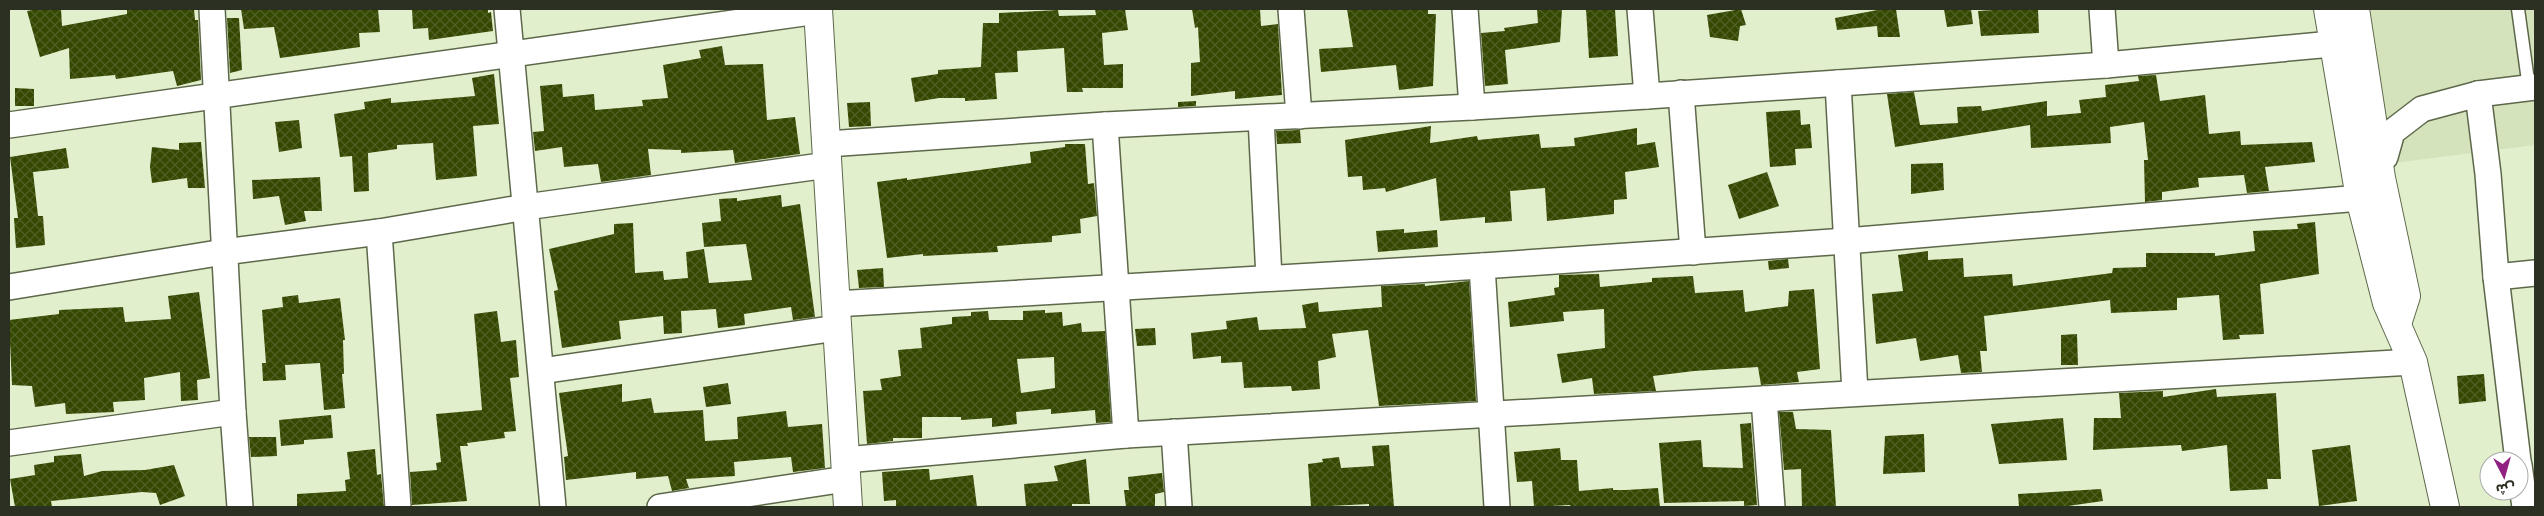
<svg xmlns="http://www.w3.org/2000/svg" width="2544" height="516" font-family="'Asap Condensed','Noto Sans Arabic',sans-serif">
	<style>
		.built { fill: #d4e3bb }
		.building { fill: url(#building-cross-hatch); fill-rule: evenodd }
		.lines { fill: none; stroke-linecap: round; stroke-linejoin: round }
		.lane-casing { stroke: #5d684b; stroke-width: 15 }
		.street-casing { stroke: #5d684b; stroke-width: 28 }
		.secondary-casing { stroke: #5d684b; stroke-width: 30 }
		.lane { stroke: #fff; stroke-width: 12 }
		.street { stroke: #fff; stroke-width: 25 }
		.secondary { stroke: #fff; stroke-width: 28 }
	</style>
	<defs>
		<pattern id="building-cross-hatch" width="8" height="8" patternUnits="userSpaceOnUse" patternTransform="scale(1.25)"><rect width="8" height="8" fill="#344800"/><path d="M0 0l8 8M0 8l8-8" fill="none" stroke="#506026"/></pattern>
	</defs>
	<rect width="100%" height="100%" fill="#e1efcd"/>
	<polygon class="built" points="2341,9 2535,9 2535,145 2362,167"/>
	<g class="building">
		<polygon points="38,9 61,9 62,26 127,14 127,9 194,9 195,20 198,20 201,80 177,86 173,71 116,79 115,75 70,79 69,48 40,57 27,11"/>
		<polygon points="241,9 378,9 380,32 359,33 360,47 280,58 274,27 244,29"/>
		<polygon points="412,9 488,9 488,13 491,12 493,31 429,40 428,28 413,29"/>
		<polygon points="1095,9 1125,9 1128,30 1102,33 1104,65 1123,64 1123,88 1082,88 1083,92 1067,92 1064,48 1017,51 1018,72 995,73 997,99 965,101 965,98 939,98 915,102 911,78 938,74 938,70 981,67 983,23 999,23 999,13 1058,10 1059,16 1096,15"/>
		<polygon points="1192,9 1260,9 1261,26 1278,24 1282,95 1235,99 1235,91 1191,96 1191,63 1200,62 1198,27 1195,28"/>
		<polygon points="1347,9 1428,9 1428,14 1436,14 1433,86 1399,90 1396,65 1321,72 1319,49 1353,47"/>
		<polygon points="1537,9 1562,9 1560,42 1505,50 1508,84 1485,86 1481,33 1505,31 1504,28 1538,23"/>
		<polygon points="1586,9 1615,9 1618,56 1589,58"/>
		<polygon points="1741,9 1746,25 1740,26 1738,41 1710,37 1707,15"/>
		<polygon points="1883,9 1896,9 1900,37 1878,37 1877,26 1837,30 1835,18"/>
		<polygon points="1944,9 1971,9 1973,24 1947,27"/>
		<polygon points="2009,9 2038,9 2039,33 1981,36 1978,11"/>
		<polygon points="227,18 239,18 242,70 230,73"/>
		<polygon points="722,46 725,65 763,64 767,120 795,117 800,154 735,163 733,150 681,153 681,150 648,149 651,175 601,182 598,164 564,167 562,147 535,151 533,132 544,131 540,86 562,84 563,97 594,94 595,110 643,106 642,100 668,98 663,65 701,58 699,50"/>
		<polygon points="494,74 499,124 473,126 477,176 436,180 433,143 397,145 397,149 368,153 369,191 354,192 352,156 340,157 334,114 365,109 364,102 391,98 391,103 475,96 472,78"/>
		<polygon points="2156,75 2160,101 2205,95 2209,134 2240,131 2241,145 2312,142 2315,162 2265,167 2269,191 2247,193 2244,175 2198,178 2199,187 2162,192 2162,200 2145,202 2144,160 2148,160 2144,122 2110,127 2111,143 2031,148 2030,125 1895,147 1887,94 1914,92 1920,125 1958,123 1957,107 1981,106 1982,111 2047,101 2047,116 2081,113 2079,100 2106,97 2105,85 2139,81 2138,76"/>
		<polygon points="15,88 34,89 34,106 15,106"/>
		<polygon points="1196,101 1196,106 1178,107 1178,102"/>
		<polygon points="870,102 871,126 849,127 847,103"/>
		<polygon points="1800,110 1801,125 1810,124 1812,148 1795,149 1796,165 1770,167 1766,112"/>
		<polygon points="299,120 302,148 279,152 275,122"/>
		<polygon points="1431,126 1430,143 1477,136 1478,140 1539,134 1541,148 1575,146 1574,138 1637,128 1637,145 1655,142 1659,167 1625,172 1627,199 1614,200 1614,214 1547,221 1545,188 1510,191 1512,221 1485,223 1485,217 1440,221 1436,178 1386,192 1385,188 1363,190 1362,176 1348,177 1345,140"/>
		<polygon points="1300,130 1301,143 1277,144 1276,131"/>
		<polygon points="201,142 205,188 188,188 187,178 152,183 150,167 152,147 179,150 179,143"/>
		<polygon points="1065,144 1085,144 1088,184 1094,183 1097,216 1080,219 1081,233 1052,236 1052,242 997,246 998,252 923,256 923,254 887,258 877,182 907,178 907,180 1031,163 1030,152 1065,147"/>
		<polygon points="66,148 69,168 33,172 38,216 43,216 45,245 16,248 14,218 18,218 10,157"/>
		<polygon points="1943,163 1944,190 1911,194 1911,164"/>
		<polygon points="1767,172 1779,206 1739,219 1728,185"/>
		<polygon points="320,177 322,211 304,211 306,221 285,225 279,196 253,199 252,180"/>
		<polygon points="781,195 782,207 800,204 815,317 793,320 791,307 744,314 745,325 718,328 716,309 681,311 682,333 664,334 663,316 619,321 621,339 562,348 554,291 558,290 549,249 614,234 614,224 633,223 635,273 663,271 664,280 688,278 686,252 704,249 709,283 752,280 746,244 704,247 702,223 721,221 719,199 737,198 737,201"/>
		<polygon points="2315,222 2319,274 2260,284 2264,334 2239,335 2240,339 2223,340 2219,295 2177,298 2177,310 2111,313 2110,300 1984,316 1987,351 1980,351 1982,372 1961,373 1958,355 1920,361 1916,338 1876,344 1872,294 1903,291 1898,255 1928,251 1928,260 1963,258 1964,277 2012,274 2013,286 2112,273 2113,268 2146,267 2146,253 2215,253 2215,256 2255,251 2253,231 2298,229 2297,224"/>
		<polygon points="1404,229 1404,233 1437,230 1438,247 1378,252 1376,231"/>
		<polygon points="1788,259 1789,268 1769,270 1768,261"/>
		<polygon points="883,268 884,287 859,288 857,270"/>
		<polygon points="1599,274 1600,287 1652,282 1652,278 1693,276 1695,293 1743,290 1745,312 1788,306 1789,291 1814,289 1820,369 1797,372 1799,382 1761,385 1758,367 1694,371 1653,376 1656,391 1594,394 1592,378 1562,383 1557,354 1605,348 1604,309 1563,312 1564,321 1510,327 1508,302 1555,295 1554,288 1559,287 1559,275"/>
		<polygon points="1469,281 1476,401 1379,406 1368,330 1332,334 1336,357 1318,361 1320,389 1292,391 1291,386 1244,388 1242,362 1221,363 1221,356 1193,359 1191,333 1227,329 1226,321 1257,317 1259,330 1306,328 1302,305 1318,302 1319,312 1382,307 1381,286 1425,284 1425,286"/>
		<polygon points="199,292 210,378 197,380 198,400 181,401 180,372 144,378 145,400 113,402 114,412 66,414 65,403 35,407 32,386 12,385 9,320 59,314 59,310 123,307 125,322 171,319 168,296"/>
		<polygon points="298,295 299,303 340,298 345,340 343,340 344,374 342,374 345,408 324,410 320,363 285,365 286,380 263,381 262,363 266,363 262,310 283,307 282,297"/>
		<path d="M1045 310V313L1062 312 1063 326 1081 323 1082 332 1105 331 1111 422 1096 423 1095 410 1051 414V409L1016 412 1017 424 992 427V418L961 420V417H922V438H893V441L867 444 863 391 882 390 880 379 901 376 898 350 922 348 920 328 952 324V317L971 316V312L988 311 989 320H1023V311ZM1054 357 1055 388 1021 393 1017 359Z"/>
		<polygon points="497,311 501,342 516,340 519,377 510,378 516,431 504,432 505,438 467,443 468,446 460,446 467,501 412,505 410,472 437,470 436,463 441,462 436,414 482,410 474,314"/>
		<polygon points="1155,328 1156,345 1137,346 1135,329"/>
		<polygon points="2077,334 2078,365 2061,365 2061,335"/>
		<polygon points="2484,374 2486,401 2459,404 2457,376"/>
		<polygon points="728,383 731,404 706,407 703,387"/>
		<polygon points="622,384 622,402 651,398 654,413 703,410 705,441 738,439 737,417 786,411 788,427 822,424 825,468 793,472 791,457 734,462 735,476 686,479 689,488 672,491 668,476 636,479 636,472 566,480 564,457 568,456 559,393"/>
		<polygon points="2216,389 2217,397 2276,393 2281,479 2267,479 2268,489 2230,491 2227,445 2182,451 2181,445 2093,450 2094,418 2121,418 2119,393 2163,391 2163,397"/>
		<polygon points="1779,412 1793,412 1796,429 1831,430 1836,507 1802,507 1801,469 1784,470"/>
		<polygon points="331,415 333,438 304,440 304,444 281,446 279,420"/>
		<polygon points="2063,418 2067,460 1999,464 1991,424"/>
		<polygon points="1751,423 1757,505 1744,506 1744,501 1664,503 1659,443 1701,440 1703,467 1743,468 1740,424"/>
		<polygon points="1924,434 1925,472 1883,474 1885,436"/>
		<polygon points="249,437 276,437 277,456 251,457"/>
		<polygon points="1389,445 1394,507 1369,507 1369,504 1311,507 1308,464 1323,462 1322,459 1339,457 1341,468 1374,466 1372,446"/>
		<polygon points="2350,445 2357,501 2319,506 2312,450"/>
		<polygon points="1560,448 1561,460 1577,460 1579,491 1613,488 1613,490 1626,490 1658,488 1660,507 1571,507 1570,505 1534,507 1532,481 1517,482 1514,452"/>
		<polygon points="375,449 377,475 381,474 384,507 297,507 297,494 346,491 345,480 350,479 347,452"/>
		<polygon points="81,454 84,476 102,471 145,470 174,465 185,496 160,505 156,493 142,492 51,501 52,507 15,507 10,479 35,475 34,465 54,462 54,456"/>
		<polygon points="1086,459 1090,504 1072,504 1072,507 1026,507 1024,484 1058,481 1054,466"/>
		<polygon points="923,469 929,469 930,480 973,475 977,507 896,507 896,500 884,501 882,472"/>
		<polygon points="1162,473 1164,492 1155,494 1155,507 1126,507 1124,490 1129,490 1128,477"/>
		<polygon points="2101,489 2103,501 2061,507 2019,507 2018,494"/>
	</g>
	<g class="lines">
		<defs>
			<polyline id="lane" points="2518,9 2529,88"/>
			<g id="street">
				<polyline points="212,9 233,412 240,507"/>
				<polyline points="507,9 553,507"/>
				<polyline points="1291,9 1299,116"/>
				<polyline points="1465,9 1472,107"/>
				<polyline points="1640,9 1647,96"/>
				<polyline points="2102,9 2106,65"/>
				<polyline points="1838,83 1855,393"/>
				<polyline points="1681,93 1693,252"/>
				<polyline points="2478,94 2488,174 2496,277 2518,461"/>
				<polyline points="1261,118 1269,278"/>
				<polyline points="9,125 818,11"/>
				<polyline points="1105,125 1126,435"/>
				<polyline points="827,144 1105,125 1472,107 1647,96 2106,65 2332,44"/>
				<polyline points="2369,163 2379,162 2385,157 2392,132 2422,109 2478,94 2535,87"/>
				<polyline points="379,232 398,507"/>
				<polyline points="1482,266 1497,507"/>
				<polyline points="2496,277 2535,273"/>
				<polyline points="9,287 224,252 379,232 526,207 828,165"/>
				<polyline points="835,304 1482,266 1846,241 2360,198"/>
				<polyline points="541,371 837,328"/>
				<polyline points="1764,399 1772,507"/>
				<polyline points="1174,432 1179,507"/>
				<polyline points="9,443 233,412"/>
				<polyline points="845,460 1126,435 2413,362"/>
				<polyline points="2519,465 2525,507"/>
				<polyline points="660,507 846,479"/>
			</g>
			<g id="secondary">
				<polyline points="818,9 848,507"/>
				<polyline points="2328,9 2360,198 2387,303 2413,362 2445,507"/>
				<polyline points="2355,9 2381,178 2406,296 2397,324"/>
			</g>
		</defs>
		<use href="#lane" class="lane-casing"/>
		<use href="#street" class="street-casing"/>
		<use href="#secondary" class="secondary-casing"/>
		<use href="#lane" class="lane"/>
		<use href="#street" class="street"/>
		<use href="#secondary" class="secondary"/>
	</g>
	<rect width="2544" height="516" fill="none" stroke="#2b3023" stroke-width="20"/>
	<g transform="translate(2504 476) rotate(174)"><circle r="24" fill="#ffffff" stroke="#aaaca7"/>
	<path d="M0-4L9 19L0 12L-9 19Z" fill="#912080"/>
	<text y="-8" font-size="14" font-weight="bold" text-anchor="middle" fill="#2b3023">ش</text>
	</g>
</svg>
